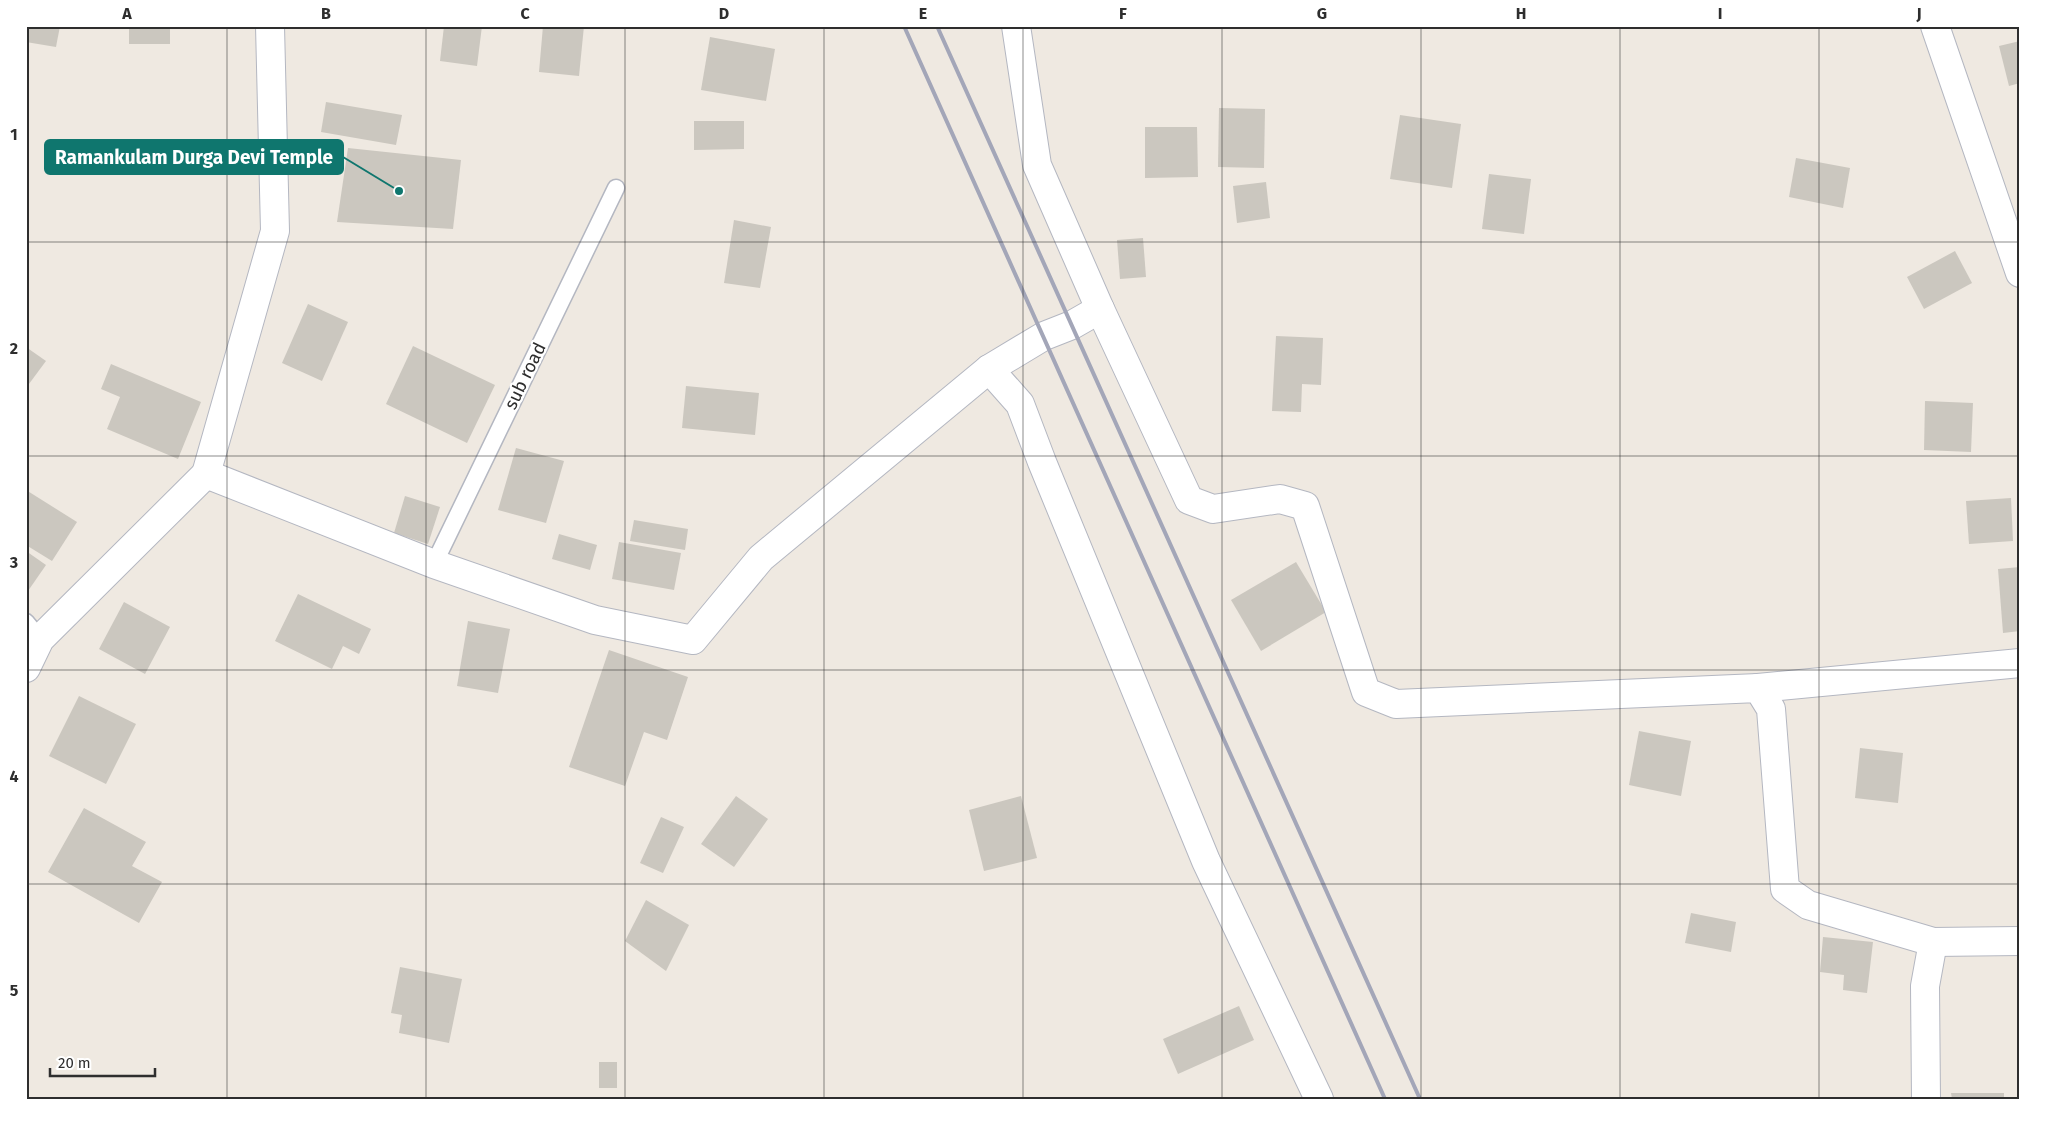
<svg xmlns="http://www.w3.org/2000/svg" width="2046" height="1125" font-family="'Fira Sans',sans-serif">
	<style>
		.building { fill: #cbc7bf }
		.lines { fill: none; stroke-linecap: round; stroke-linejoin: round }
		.lane-casing { stroke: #b4b7c1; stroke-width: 19 }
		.street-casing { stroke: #b4b7c1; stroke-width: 30 }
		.lane { stroke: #fff; stroke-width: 16 }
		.street { stroke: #fff; stroke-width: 28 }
		.rail { stroke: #a3a6b8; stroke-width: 4 }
		.grid { fill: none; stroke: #2e2e2e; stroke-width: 1; stroke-opacity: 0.55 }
		.labels { text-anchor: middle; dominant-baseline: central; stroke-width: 4.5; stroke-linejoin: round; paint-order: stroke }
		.street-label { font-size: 18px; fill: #2e2e2e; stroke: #fff }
		.leader { fill: none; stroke: #0f766e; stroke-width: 2 }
		.callout-dot { fill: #0f766e; stroke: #fff; stroke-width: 2 }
		.callout { fill: #0f766e; stroke: #0f766e; stroke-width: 2 }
		.callout-label { font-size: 19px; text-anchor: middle; font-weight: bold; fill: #fff }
		.neatline { fill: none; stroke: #2e2e2e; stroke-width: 2 }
		.grid-label { font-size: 16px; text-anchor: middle; font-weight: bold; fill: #2e2e2e }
	</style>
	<rect width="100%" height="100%" fill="#efe9e1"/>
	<g class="building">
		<polygon points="26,26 60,26 56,47 26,42"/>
		<rect x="129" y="26" width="41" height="18"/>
		<polygon points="444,26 482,26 477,66 440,61"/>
		<polygon points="543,26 584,26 579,76 539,72"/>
		<rect x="1127" y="26" width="37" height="3"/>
		<polygon points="710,37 775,49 766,101 701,90"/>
		<polygon points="2020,41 2020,83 2009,86 1999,46"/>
		<polygon points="326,102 402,115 396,145 321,132"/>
		<polygon points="1219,108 1265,109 1264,168 1218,167"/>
		<polygon points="1400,115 1461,124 1452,188 1390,179"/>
		<polygon points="694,121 744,121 744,149 694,150"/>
		<polygon points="1145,127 1197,127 1198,177 1145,178"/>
		<polygon points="348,148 461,160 453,229 337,222"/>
		<polygon points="1796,158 1850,168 1843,208 1789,197"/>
		<polygon points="1489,174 1531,179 1524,234 1482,229"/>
		<polygon points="1266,182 1270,218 1237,223 1233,186"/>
		<polygon points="734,220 771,227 760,288 724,283"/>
		<polygon points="1143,238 1146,277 1120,279 1117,240"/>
		<polygon points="1955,251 1972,283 1924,309 1907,277"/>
		<polygon points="308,304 348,322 322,381 282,363"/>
		<polygon points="1276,336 1323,338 1321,385 1302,384 1301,412 1272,411"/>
		<polygon points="413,346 495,385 467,443 386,404"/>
		<polygon points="26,347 46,361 26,388"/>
		<polygon points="111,364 201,402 178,459 107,429 120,397 101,389"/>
		<polygon points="686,386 759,393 755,435 682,428"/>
		<polygon points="1925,401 1973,403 1971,452 1924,450"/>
		<polygon points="516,448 564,461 546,523 498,510"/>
		<polygon points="26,490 77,522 52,561 26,545"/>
		<polygon points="405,496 440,507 428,544 394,533"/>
		<polygon points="2011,498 2013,541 1969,544 1966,501"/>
		<polygon points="634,520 688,529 685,550 630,541"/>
		<polygon points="559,534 597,545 590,570 552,559"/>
		<polygon points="619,542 681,553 674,590 612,579"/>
		<polygon points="26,551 46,565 28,591 26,589"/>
		<polygon points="1296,562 1326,612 1261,651 1231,600"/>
		<polygon points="2020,567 2020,631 2003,633 1998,569"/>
		<polygon points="298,594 371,629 359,654 343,646 332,669 275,641"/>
		<polygon points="124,602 170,627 145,674 99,649"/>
		<polygon points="468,621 510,629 498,693 457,686"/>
		<polygon points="609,650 688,677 667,740 644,732 625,786 569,767"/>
		<polygon points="79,696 136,724 106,784 49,756"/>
		<polygon points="1639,731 1691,741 1681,796 1629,785"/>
		<polygon points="1860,748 1903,753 1898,803 1855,798"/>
		<polygon points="736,796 768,819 734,867 701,844"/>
		<polygon points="1021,796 1037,858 984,871 969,810"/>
		<polygon points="84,808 146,842 132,866 162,882 139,923 48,872"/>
		<polygon points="661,817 684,827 663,873 640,863"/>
		<polygon points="646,900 689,925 666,971 625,941"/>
		<polygon points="1691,913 1736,922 1731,952 1685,943"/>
		<polygon points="1823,937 1873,942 1867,993 1843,990 1844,975 1820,972"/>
		<polygon points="400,967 462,979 449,1043 399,1033 402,1015 391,1013"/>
		<polygon points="1239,1006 1254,1040 1178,1074 1163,1039"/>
		<rect x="599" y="1062" width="18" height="26"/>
		<polygon points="1951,1093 2004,1093 2004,1099 1952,1099"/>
	</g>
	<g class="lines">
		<defs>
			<g id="lane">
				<polyline points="434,564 616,188"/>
				<polyline points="26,622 40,639"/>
			</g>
			<g id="street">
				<polyline points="270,26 275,231 206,474 434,564 595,620 693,640 761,558 989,369 1044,336 1072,325 1100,309 1037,165 1016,26"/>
				<polyline points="1935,26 2020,273"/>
				<polyline points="1100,309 1189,500 1213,509 1280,499 1305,506 1366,692 1396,704 1758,688 1771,709 1785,889 1808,905 1933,942 1925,986 1926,1099"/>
				<polyline points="989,369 1020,404 1042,462 1206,861 1319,1099"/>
				<polyline points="26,668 40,639 206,474"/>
				<polyline points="1758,688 2020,663"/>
				<polyline points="1933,942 2020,941"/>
			</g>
		</defs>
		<use href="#lane" class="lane-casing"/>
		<use href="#street" class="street-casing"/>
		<use href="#lane" class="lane"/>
		<use href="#street" class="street"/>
		<g class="rail">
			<polyline points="904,26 1385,1099"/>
			<polyline points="937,26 1420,1099"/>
		</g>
	</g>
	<path class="grid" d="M227 26V1099M426 26V1099M625 26V1099M824 26V1099M1023 26V1099M1222 26V1099M1421 26V1099M1620 26V1099M1819 26V1099M26 242H2020M26 456H2020M26 670H2020M26 884H2020"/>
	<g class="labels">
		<g class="street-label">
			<text transform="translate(525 376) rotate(-64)">sub road</text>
		</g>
	</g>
	<path class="leader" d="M399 191L343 157"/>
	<circle class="callout-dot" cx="399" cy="191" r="5"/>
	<rect class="callout" x="45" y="140" width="298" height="34" rx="5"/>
	<g class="callout-label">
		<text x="194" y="164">Ramankulam Durga Devi Temple</text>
	</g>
	<rect width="2046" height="1125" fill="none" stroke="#ffffff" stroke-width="55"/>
	<path d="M50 1068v8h105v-8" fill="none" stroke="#2e2e2e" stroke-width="2.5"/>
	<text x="58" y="1068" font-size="15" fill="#2e2e2e" stroke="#ffffff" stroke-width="4" paint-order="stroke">20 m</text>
	<rect x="28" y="28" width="1990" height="1070" class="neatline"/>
	<g class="grid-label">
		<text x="127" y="19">A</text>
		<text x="326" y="19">B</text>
		<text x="525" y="19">C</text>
		<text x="724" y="19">D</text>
		<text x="923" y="19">E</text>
		<text x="1123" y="19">F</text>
		<text x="1322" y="19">G</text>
		<text x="1521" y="19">H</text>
		<text x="1720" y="19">I</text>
		<text x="1919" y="19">J</text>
		<text x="14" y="140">1</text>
		<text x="14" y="354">2</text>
		<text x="14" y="568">3</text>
		<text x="14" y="782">4</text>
		<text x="14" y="996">5</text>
	</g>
</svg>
